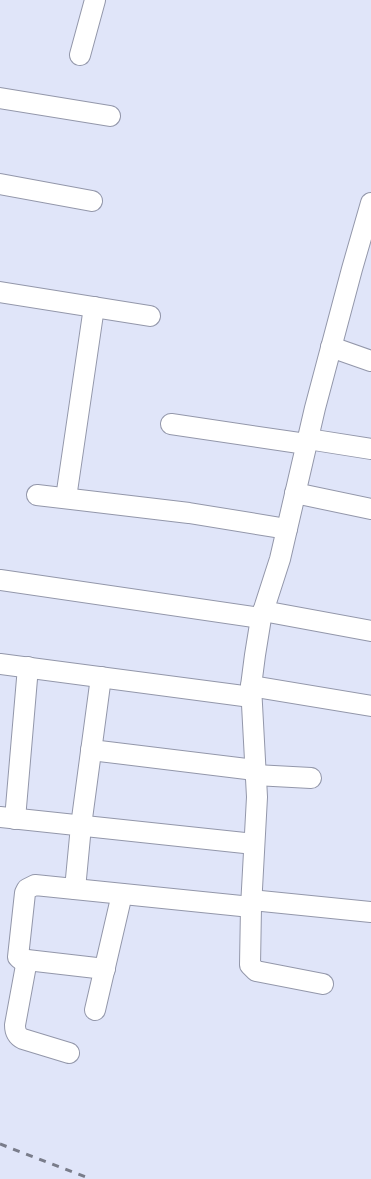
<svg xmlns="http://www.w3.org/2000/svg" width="371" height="1179" font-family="'Fira Sans Condensed',sans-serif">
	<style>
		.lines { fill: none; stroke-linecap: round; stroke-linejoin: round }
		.minor-casing { stroke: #9397aa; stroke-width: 22 }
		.minor { stroke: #fff; stroke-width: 20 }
		.rail { stroke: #797c8a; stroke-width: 3; stroke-dasharray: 7 7; stroke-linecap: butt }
	</style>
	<rect width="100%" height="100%" fill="#e0e5f9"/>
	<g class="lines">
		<defs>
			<g id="minor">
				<polyline points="80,55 95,0"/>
				<polyline points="0,98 110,116"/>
				<polyline points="0,184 92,201"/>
				<polyline points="0,292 150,316"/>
				<polyline points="331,347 371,361"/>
				<polyline points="171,424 306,444"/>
				<polyline points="308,439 371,449"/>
				<polyline points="295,493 371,509"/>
				<polyline points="37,495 189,513 287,529"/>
				<polyline points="66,498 94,307"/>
				<polyline points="0,580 261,618"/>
				<polyline points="263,611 371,631"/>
				<polyline points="0,664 251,697"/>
				<polyline points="251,686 371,706"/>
				<polyline points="91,750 255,770"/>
				<polyline points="255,775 311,778"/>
				<polyline points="0,817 254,844"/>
				<polyline points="15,819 28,667"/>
				<polyline points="75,889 81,826 101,677"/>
				<polyline points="252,900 371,912"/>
				<path d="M27 960 15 1025C15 1032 17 1036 23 1039L69 1053"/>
				<polyline points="105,969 27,960 20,959 18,957 25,893 27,889 35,885 251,907"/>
				<polyline points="323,984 256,971 250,965 251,907 257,797 251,686 255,655 261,618 280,559 315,408 352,269 371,203"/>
				<polyline points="95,1010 122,894"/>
			</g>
		</defs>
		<use href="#minor" class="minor-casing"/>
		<use href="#minor" class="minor"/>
		<polyline class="rail" points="0,1144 91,1179"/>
	</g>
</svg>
